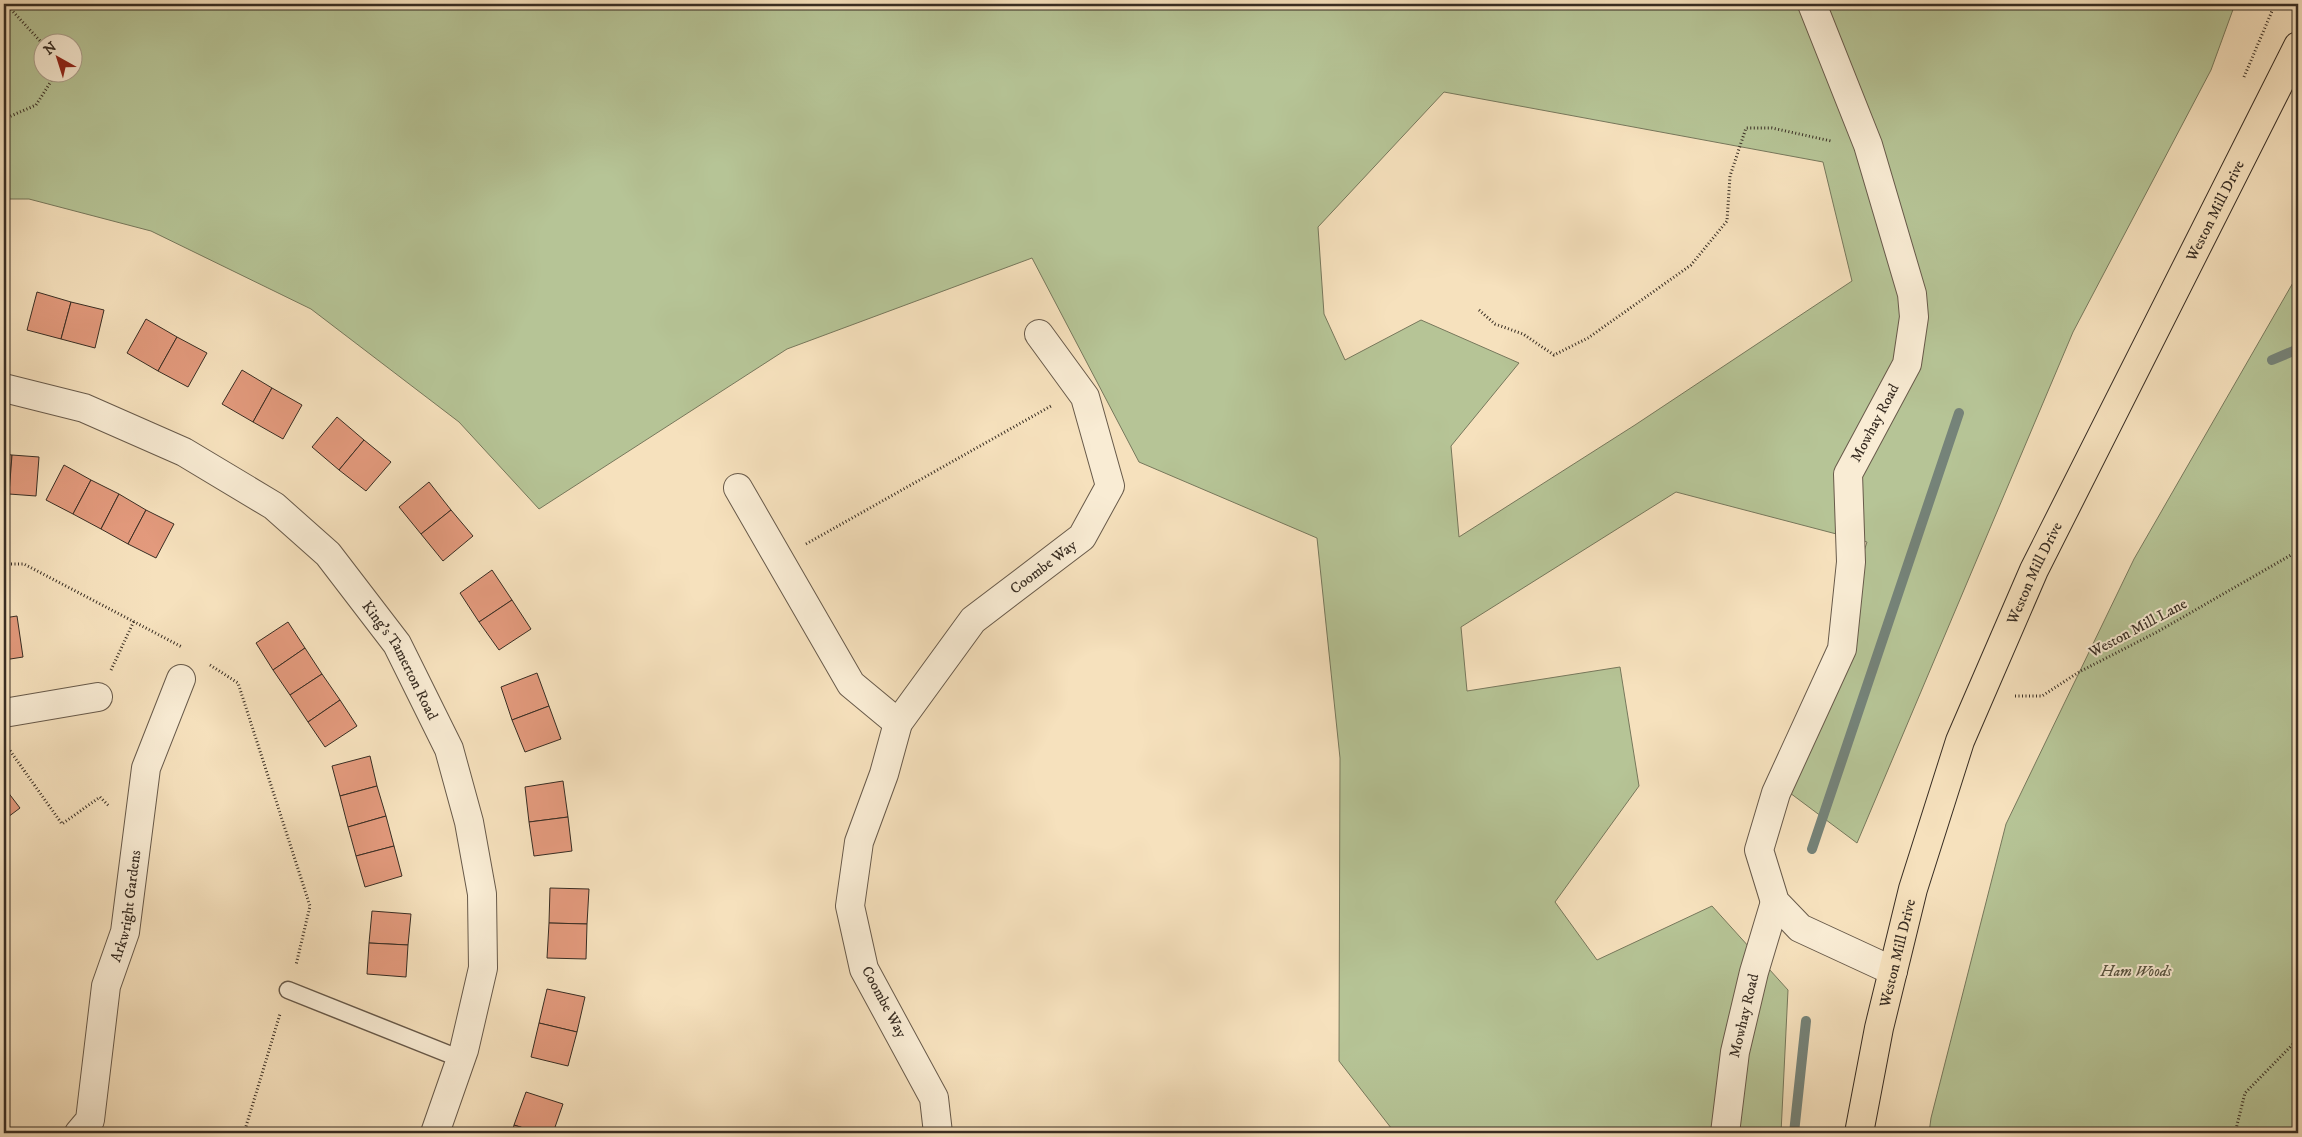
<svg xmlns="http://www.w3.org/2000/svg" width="2302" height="1137" font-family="'IM FELL DW Pica',serif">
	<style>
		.green { fill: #b6c496; stroke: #77785c; fill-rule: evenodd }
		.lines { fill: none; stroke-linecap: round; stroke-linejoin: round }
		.stream { stroke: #758379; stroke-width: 10 }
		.building { fill: #e39a7d; stroke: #382d23 }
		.lane-casing { stroke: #685a4a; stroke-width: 19 }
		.street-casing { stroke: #685a4a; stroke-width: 30 }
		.primary-casing { stroke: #382d23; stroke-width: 30 }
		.path { stroke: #382d23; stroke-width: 3; stroke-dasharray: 1 2.5; stroke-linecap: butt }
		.lane { stroke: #f9ecd4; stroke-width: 16 }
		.street { stroke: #f9ecd4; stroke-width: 28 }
		.primary { stroke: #f6e1bd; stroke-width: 28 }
		.labels { text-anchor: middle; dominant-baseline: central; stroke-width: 4; stroke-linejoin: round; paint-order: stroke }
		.street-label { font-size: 15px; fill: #382d23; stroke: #f9ecd4 }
		.park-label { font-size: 15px; font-style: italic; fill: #585340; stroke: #f9ecd4 }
	</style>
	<rect width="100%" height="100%" fill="#f6e1bd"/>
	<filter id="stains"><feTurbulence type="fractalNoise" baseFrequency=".004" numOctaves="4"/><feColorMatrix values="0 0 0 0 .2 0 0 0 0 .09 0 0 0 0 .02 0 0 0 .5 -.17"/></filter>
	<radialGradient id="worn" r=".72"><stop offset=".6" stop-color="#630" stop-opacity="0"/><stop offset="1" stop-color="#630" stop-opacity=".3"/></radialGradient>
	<g class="green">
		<path d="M4 4H2235L2211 70 2073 332 1857 843 1786 790 1867 542 1676 492 1461 627 1467 691 1620 667 1639 786 1555 902 1597 960 1712 906 1788 990 1781 1133H1395L1339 1061 1340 758 1317 538 1139 462 1032 258 787 349 539 509 459 422 311 309 151 231 29 199H4ZM42 42H72V72H42ZM1444 92 1823 162 1852 281 1635 425 1459 537 1451 446 1519 363 1421 320 1345 360 1324 314 1318 227Z"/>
		<polygon points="2298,274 2298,1133 1929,1133 1931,1118 2006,824 2134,559"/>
	</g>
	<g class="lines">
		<g class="stream">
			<polyline points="2272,360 2298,349"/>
			<polyline points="1812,849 1959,413"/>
			<polyline points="1794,1133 1806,1021"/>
		</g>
	</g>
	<g class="building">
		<polygon points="37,292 71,302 61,339 27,330"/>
		<polygon points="71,302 104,310 95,348 61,339"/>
		<polygon points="146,319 177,337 158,371 127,353"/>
		<polygon points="177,337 207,353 188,387 158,371"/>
		<polygon points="242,370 272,388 253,422 222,404"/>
		<polygon points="272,388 302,405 283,439 253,422"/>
		<polygon points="337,417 364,440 339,470 312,447"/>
		<polygon points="364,440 391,462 366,491 339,470"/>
		<polygon points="4,454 12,455 9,494 4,493"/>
		<polygon points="12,455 39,457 36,496 9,494"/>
		<polygon points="64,465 91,480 73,514 46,500"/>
		<polygon points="91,480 119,494 101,529 73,514"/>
		<polygon points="429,482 451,510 421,534 399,507"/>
		<polygon points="119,494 146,510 128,544 101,529"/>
		<polygon points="146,510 174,524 156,558 128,544"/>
		<polygon points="451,510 473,536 443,561 421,534"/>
		<polygon points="492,570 512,600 479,622 460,593"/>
		<polygon points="512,600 531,629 499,650 479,622"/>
		<polygon points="17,616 23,657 4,660 4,618"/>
		<polygon points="288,622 305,648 273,670 256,643"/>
		<polygon points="305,648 322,674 290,695 273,670"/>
		<polygon points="537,673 549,706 512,720 501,687"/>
		<polygon points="322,674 340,700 308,722 290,695"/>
		<polygon points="340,700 357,726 325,747 308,722"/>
		<polygon points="549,706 561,739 525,752 512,720"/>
		<polygon points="370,756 377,786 340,796 332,766"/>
		<polygon points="563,781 568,817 529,822 525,787"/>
		<polygon points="377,786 386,816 348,827 340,796"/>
		<polygon points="4,787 20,808 4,820"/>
		<polygon points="386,816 394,846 356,856 348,827"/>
		<polygon points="568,817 572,851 534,856 529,822"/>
		<polygon points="394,846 402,876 365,887 356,856"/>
		<polygon points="550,888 589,889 587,924 549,923"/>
		<polygon points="372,911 411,914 408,945 369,943"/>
		<polygon points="549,923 587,924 586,959 547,958"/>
		<polygon points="369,943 408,945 406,977 367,974"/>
		<polygon points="547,989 585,997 577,1032 539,1023"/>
		<polygon points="539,1023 577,1032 568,1066 531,1057"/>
		<polygon points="526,1092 563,1104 553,1133 539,1133 514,1125"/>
		<polygon points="514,1125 539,1133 512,1133"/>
	</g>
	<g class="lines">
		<defs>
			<polyline id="lane" points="288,990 461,1059"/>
			<g id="street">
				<polyline points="1812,4 1868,145 1912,294 1914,317 1907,364 1848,474 1851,562 1842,649 1776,793 1759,850 1775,902 1800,928 1893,971"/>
				<path id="s1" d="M4 388 84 408 184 452 274 506 328 554 397 644 449 749 469 822 482 894 483 968 464 1050 435 1133"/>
				<polyline points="738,488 851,684 898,723"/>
				<polyline points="4,713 98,697"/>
				<path id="s2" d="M79 1133 90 1120 106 986 125 932 146 768 181 679"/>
				<path id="s3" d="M938 1133 934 1098 864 969 850 906 859 842 884 774 898 723 973 620 1082 537 1110 486 1085 397 1039 334"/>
				<path id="s4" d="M1725 1133 1735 1052 1754 972 1775 902"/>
			</g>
			<g id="primary">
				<path id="s5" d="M1859 1133 1879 1028 1913 889 1960 741 2034 570 2298 46"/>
			</g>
		</defs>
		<use href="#lane" class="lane-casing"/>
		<use href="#street" class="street-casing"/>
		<use href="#primary" class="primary-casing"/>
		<g class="path">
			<polyline points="6,4 42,43"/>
			<polyline points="2244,77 2275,4"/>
			<polyline points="4,119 36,105 57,72"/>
			<polyline points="1479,310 1495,324 1523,334 1554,355 1588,338 1691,265 1727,221 1730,176 1746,128 1772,128 1831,141"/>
			<polyline points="806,544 1051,406"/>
			<polyline points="4,564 24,564 182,647"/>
			<polyline points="210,665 238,683 310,906 296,965"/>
			<polyline points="111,670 134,621"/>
			<polyline points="2015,696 2042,696 2079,672 2157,632 2298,551"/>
			<polyline points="6,745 62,824 100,797 109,806"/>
			<polyline points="244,1133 280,1014"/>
			<polyline points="2235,1133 2245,1093 2298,1039"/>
		</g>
		<use href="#lane" class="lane"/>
		<use href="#street" class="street"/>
		<use href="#primary" class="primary"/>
	</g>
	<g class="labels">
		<g class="street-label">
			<text stroke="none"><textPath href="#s5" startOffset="994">Weston Mill Drive</textPath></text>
			<text transform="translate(1875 423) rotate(-62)">Mowhay Road</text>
			<text stroke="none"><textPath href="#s3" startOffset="652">Coombe Way</textPath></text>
			<text stroke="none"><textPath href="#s5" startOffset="589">Weston Mill Drive</textPath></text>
			<text transform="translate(2138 628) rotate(-28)">Weston Mill Lane</text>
			<text stroke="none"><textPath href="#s1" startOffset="498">King's Tamerton Road</textPath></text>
			<text stroke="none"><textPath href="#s2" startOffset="235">Arkwright Gardens</textPath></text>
			<text stroke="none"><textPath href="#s5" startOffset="184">Weston Mill Drive</textPath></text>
			<text transform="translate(884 1002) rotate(62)">Coombe Way</text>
			<text stroke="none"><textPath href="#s4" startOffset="119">Mowhay Road</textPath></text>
		</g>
		<g class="park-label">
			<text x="2136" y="971">Ham Woods</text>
		</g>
	</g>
	<rect width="2302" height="1137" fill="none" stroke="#f6e1bd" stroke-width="20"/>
	<rect x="5" y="5" width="2292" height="1127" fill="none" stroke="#382d23" stroke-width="2.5"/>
	<rect x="10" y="10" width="2282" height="1117" fill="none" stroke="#382d23"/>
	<g transform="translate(58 58) rotate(321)"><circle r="24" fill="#f9ecd4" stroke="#aca08d"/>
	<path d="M0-4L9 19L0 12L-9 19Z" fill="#8f2418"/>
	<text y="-8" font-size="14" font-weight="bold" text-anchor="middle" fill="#382d23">N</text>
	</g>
	<rect width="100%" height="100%" filter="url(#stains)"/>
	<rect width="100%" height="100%" fill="url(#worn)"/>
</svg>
